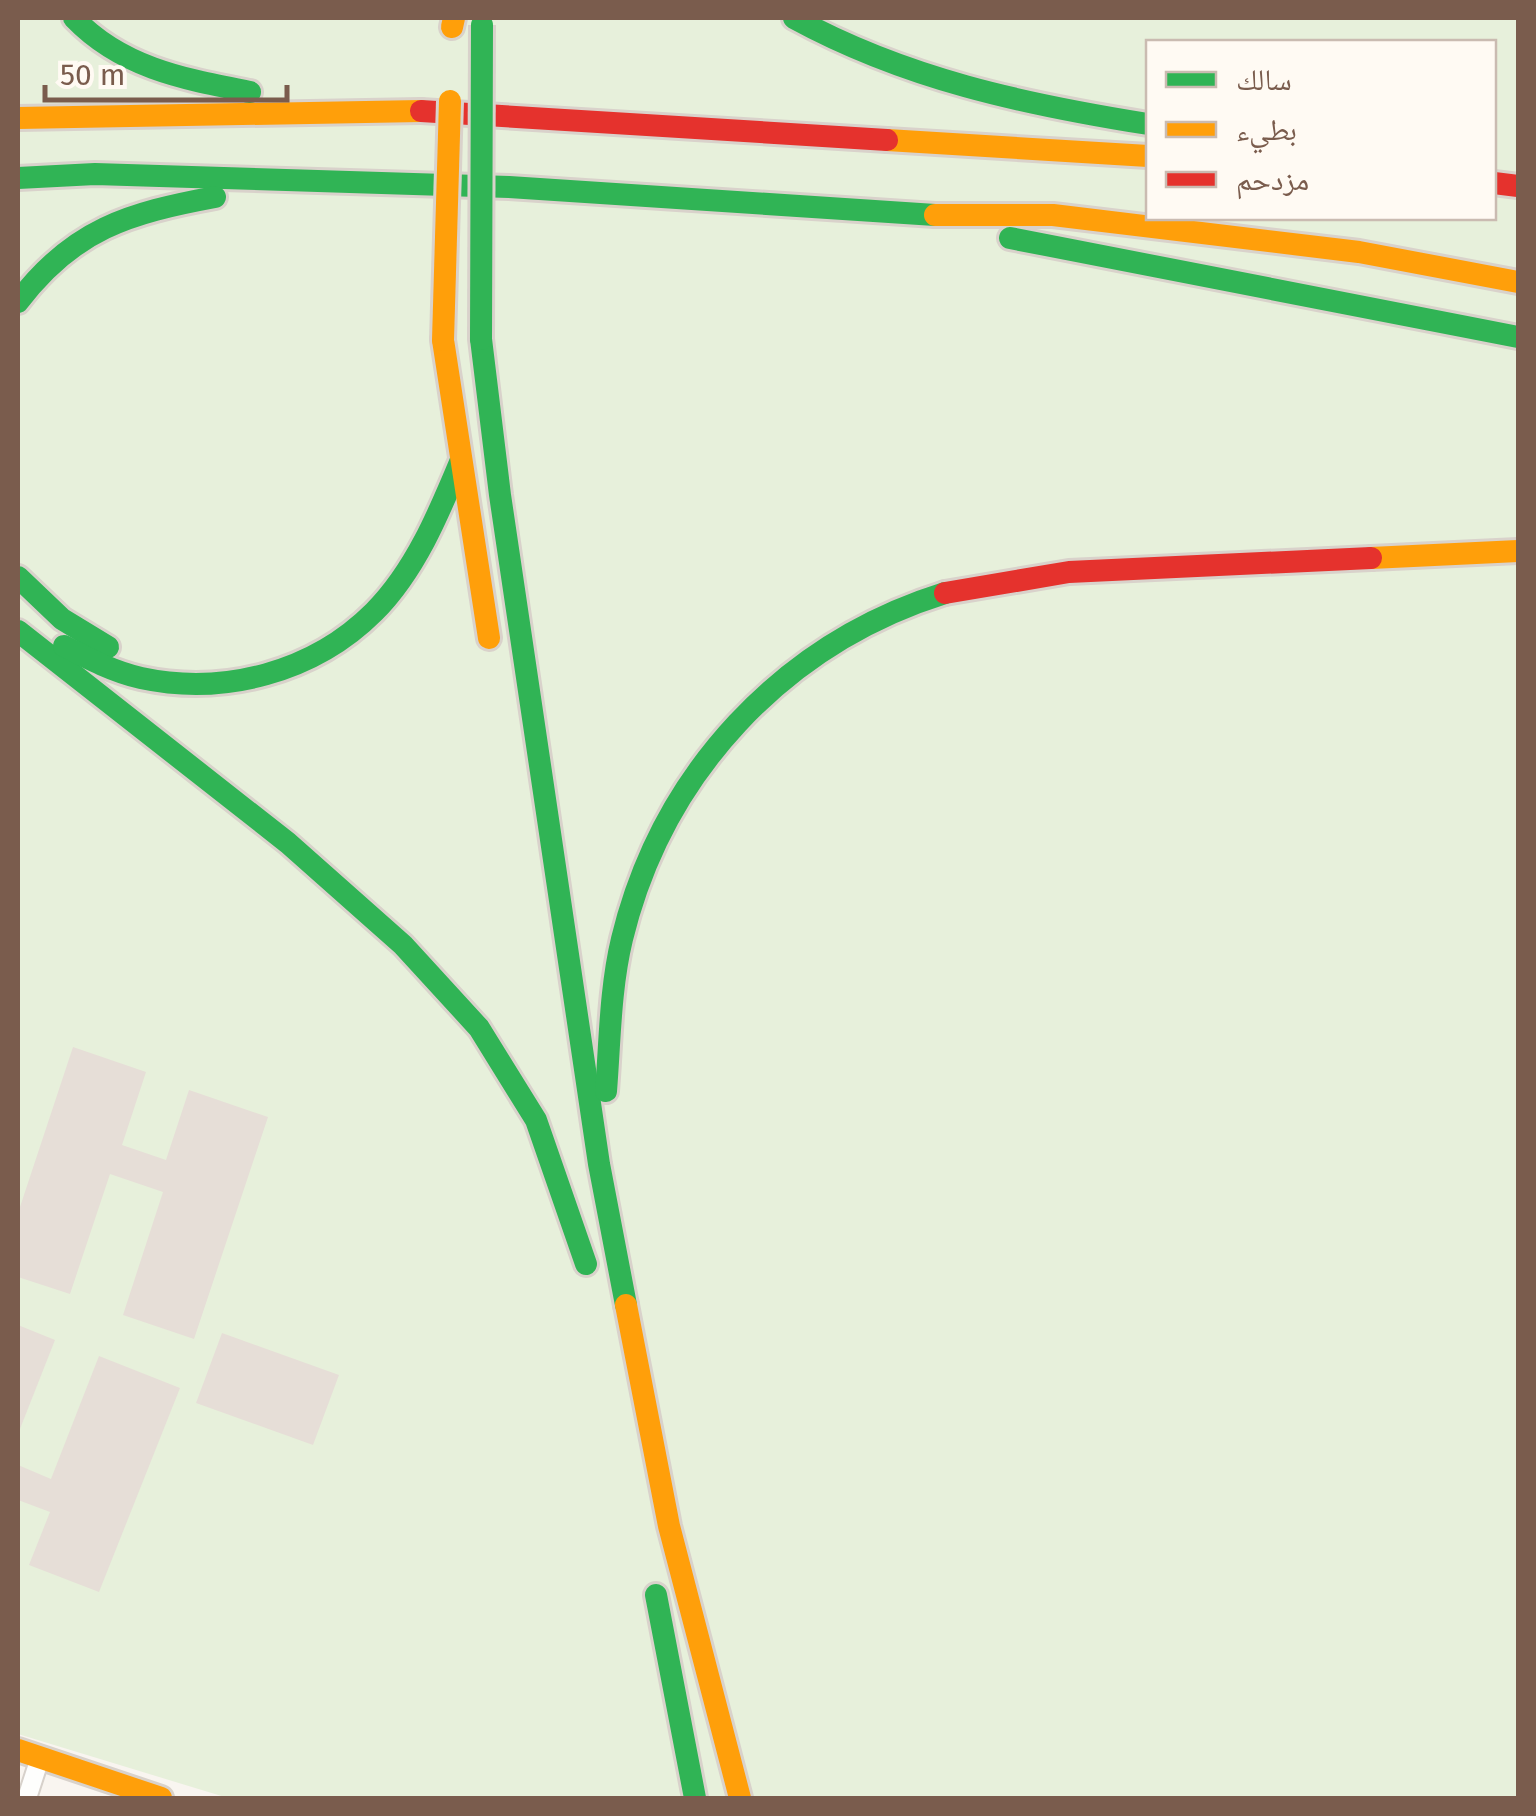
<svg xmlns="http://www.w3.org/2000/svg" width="1536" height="1816" font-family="'Fira Sans','Noto Naskh Arabic',sans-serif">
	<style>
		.green { fill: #e7f0db; fill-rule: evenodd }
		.building { fill: #e6ded7 }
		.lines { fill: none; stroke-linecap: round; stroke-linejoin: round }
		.lane-casing { stroke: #d7d1cb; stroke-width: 22 }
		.fast-casing { stroke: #d9d2cb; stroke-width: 28 }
		.slow-casing { stroke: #d9d2cb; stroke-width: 28 }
		.jam-casing { stroke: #d9d2cb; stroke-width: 28 }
		.lane { stroke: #fefefd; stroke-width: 18 }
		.fast { stroke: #30b455; stroke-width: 22 }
		.slow { stroke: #ff9f0a; stroke-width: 22 }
		.jam { stroke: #e5322d; stroke-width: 22 }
		.fast-bridge-casing { stroke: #d9d2cb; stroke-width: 28; stroke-linecap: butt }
		.slow-bridge-casing { stroke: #d9d2cb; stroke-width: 28; stroke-linecap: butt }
		.fast-bridge { stroke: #30b455; stroke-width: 22 }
		.slow-bridge { stroke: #ff9f0a; stroke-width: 22 }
	</style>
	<rect width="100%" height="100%" fill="#f9f5f0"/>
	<path class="green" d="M18 18H1518V1798H228L18 1734ZM1148 42H1494V218H1148Z"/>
	<g class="building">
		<polygon points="73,1047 146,1072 122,1145 166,1160 189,1090 268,1117 194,1339 123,1315 163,1192 110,1174 70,1294 18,1277 18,1213"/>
		<polygon points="18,1325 55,1340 18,1434"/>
		<polygon points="222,1333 339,1375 313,1445 196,1403"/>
		<polygon points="99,1356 180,1388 99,1592 29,1565 50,1512 18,1500 18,1465 51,1479"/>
	</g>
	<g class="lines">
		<defs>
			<polyline id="lane" points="27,1798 39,1761"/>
			<g id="fast">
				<path d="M74 18C122 68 184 79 250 92"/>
				<path d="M794 18C906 79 1023 104 1148 124"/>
				<polyline points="18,178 95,174 509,187 935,215"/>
				<polyline points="1010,238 1518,337"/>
				<path d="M18 302C73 229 129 213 215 197"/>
				<polyline points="481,339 500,495 599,1164 626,1305"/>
				<polyline points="18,577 62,619 108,647"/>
				<polyline points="18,631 288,843 403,945 479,1028 536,1120 586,1264"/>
				<path d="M64 646C89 659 114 672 141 678 224 696 314 672 374 612 415 571 439 513 461 460"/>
				<path d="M606 1091C610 1041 610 989 622 939 662 774 782 644 945 593"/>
				<polyline points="656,1595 695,1798"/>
			</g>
			<g id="slow">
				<polyline points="452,27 454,18"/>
				<polyline points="18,118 421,111"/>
				<polyline points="887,140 1148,156"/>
				<polyline points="935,215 1053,215 1359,252 1518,282"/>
				<polyline points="443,340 489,638"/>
				<polyline points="1371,558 1518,551"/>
				<polyline points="626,1305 669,1526 740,1798"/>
				<polyline points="18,1750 161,1798"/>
			</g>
			<g id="jam">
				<polyline points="421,111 887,140"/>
				<polyline points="1494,183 1518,186"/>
				<polyline points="945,593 1069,572 1371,558"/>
			</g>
		</defs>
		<use href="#lane" class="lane-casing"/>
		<use href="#fast" class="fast-casing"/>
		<use href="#slow" class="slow-casing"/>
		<use href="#jam" class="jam-casing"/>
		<use href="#lane" class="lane"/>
		<use href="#fast" class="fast"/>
		<use href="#slow" class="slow"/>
		<use href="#jam" class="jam"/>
		<defs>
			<polyline id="fast-bridge" points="481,339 482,25"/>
			<polyline id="slow-bridge" points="443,340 450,101"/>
		</defs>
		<use href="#fast-bridge" class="fast-bridge-casing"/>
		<use href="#slow-bridge" class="slow-bridge-casing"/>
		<use href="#fast-bridge" class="fast-bridge"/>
		<use href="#slow-bridge" class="slow-bridge"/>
	</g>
	<rect width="1536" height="1816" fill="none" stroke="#7a5c4d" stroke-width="40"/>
	<rect x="1146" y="40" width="350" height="180" fill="#fffaf3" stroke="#cabbb1" stroke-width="2.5"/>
	<rect x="1166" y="72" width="50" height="15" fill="#30b455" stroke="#cabbb1" stroke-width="2.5"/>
	<text x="1236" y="90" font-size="30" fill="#7a5c4d">سالك</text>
	<rect x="1166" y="122" width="50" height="15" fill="#ff9f0a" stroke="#cabbb1" stroke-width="2.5"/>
	<text x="1236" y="140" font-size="30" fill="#7a5c4d">بطيء</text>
	<rect x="1166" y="172" width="50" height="15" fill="#e5322d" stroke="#cabbb1" stroke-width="2.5"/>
	<text x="1236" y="190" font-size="30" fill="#7a5c4d">مزدحم</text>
	<path d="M45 85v15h242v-15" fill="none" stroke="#7a5c4d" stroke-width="5"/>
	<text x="60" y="85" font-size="30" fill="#7a5c4d" stroke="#fffaf3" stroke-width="8" paint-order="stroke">50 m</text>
</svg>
